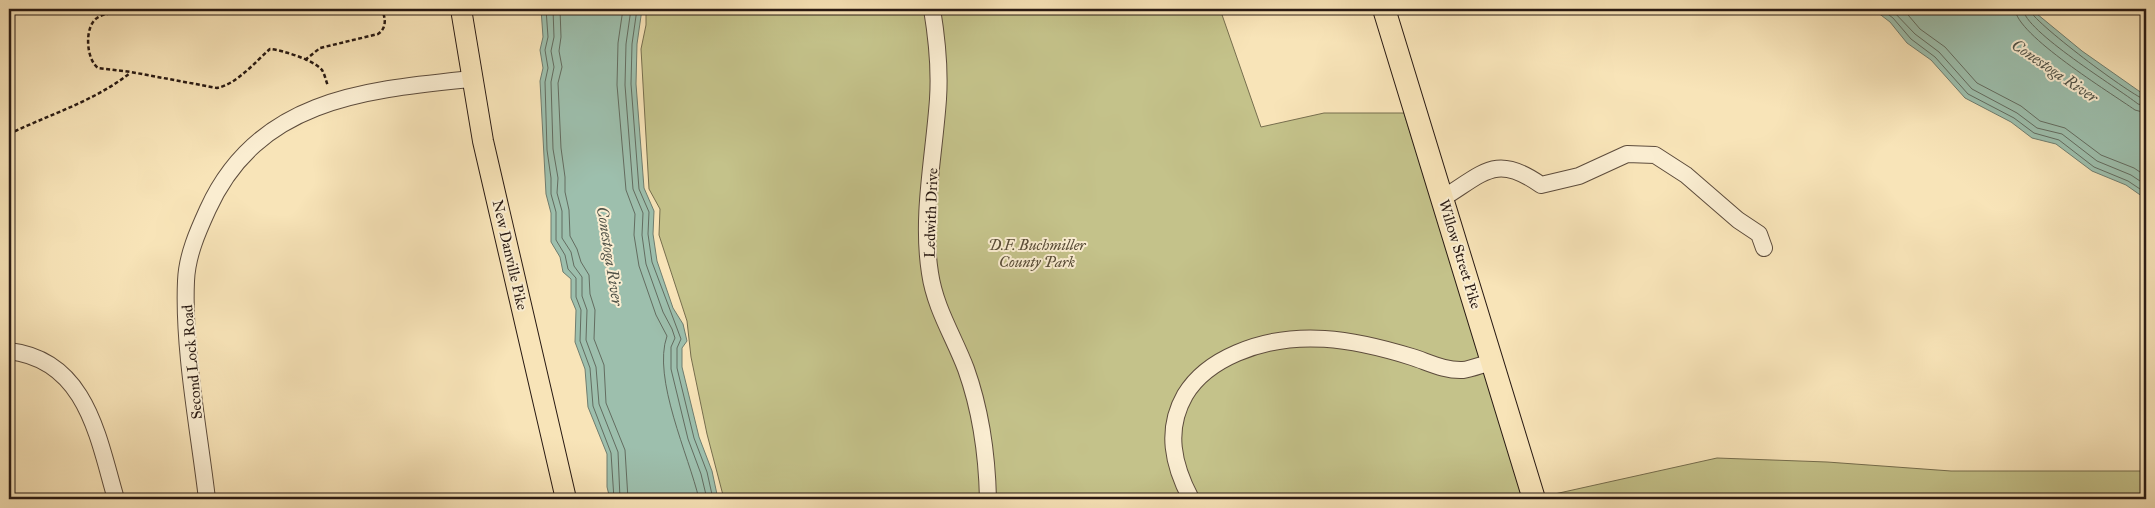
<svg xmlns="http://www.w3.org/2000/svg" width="2155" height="508" font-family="'IM FELL Great Primer',serif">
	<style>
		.green { fill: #c4c28a; stroke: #766e4e }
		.water { fill: #9dbfad; stroke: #6f7d6f }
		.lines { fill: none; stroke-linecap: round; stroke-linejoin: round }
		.shore { stroke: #636c60; stroke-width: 1 }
		.minor-casing { stroke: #5d4c3c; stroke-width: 18 }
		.major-casing { stroke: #291a13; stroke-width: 22 }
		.highway-casing { stroke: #291a13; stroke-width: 24 }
		.path { stroke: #291a13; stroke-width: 2.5; stroke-dasharray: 4 2.5; stroke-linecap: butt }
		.minor { stroke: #faedd1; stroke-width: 16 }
		.major { stroke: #f8e4b8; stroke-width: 20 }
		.highway { stroke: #f8e4b8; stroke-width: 22 }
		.labels { text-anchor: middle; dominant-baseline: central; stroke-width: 4; stroke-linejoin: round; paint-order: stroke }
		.street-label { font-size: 15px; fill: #291a13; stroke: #faedd1 }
		.park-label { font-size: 15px; font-style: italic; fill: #584c37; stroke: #faedd1 }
		.water-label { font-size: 16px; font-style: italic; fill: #525449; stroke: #faedd1 }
	</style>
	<rect width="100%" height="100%" fill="#f8e4b8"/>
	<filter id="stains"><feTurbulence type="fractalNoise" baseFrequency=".004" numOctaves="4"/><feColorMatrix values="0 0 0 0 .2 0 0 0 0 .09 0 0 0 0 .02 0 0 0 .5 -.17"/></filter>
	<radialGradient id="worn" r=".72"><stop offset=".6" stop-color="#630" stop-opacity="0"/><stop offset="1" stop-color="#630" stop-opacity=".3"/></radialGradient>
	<g class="green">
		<polygon points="646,9 1220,9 1261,127 1324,113 1404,113 1497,405 1524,499 724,499 707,434 691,357 687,321 659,235 660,209 649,189 641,49 646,25"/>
		<polygon points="1717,458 1827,462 1951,471 2146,471 2146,499 1551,499 1550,495"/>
	</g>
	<g class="water">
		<polygon points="541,9 642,9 637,44 636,84 644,188 654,211 653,234 657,261 673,308 683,324 687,341 682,348 682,367 699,437 712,471 718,499 610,499 607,487 607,454 588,407 585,369 575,342 576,310 571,298 571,279 563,272 560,257 551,242 551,213 546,194 540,81 543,68 540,50 543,37"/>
		<polygon points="1873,9 2031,9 2082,51 2146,96 2146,199 2126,185 2092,171 2056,144 2032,138 2011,122 1965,98 1931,60 1907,43 1890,22"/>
	</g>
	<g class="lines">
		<g class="shore">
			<polyline points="546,9 548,37 545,50 548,68 545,82 547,150 551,178 551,194 556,212 556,240 565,255 568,269 576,278 576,297 581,310 580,341 590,368 593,406 611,453 614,499"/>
			<polyline points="553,9 554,37 551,51 554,67 551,82 553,149 558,178 557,193 562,211 562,238 571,252 574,266 582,277 582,296 587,310 586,340 596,367 599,404 618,452 620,499"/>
			<polyline points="560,9 561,37 559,51 562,67 558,83 561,148 565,177 565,192 569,210 570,236 577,249 581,262 589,275 590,294 595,310 594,339 604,365 606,403 625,450 628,499"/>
			<path d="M623 9 618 43 617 85 626 190 635 214 634 235 639 266 656 315 667 336C652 378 689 456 699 499"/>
			<polyline points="631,9 626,44 625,85 633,189 643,213 642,235 646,264 663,312 672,329 675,338 671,347 671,369 688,439 701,474 707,499"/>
			<polyline points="637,9 632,44 631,84 639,189 649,212 648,234 652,262 681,339 677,348 677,368 694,438 707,472 713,499"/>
			<polyline points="1881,9 1893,18 1911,39 1935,57 1968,94 2014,118 2034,133 2059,140 2094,167 2128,181 2146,193"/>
			<polyline points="1891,9 1915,34 1939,52 1972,89 2017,113 2037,128 2062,134 2097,161 2131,175 2146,185"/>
			<polyline points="1903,9 1920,29 1945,47 1977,83 2021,106 2040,121 2065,128 2101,155 2134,168 2146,176"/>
			<path d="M2015 9C2016 35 2111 93 2135 110L2146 113"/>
			<path d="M2023 9C2024 31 2118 88 2138 104L2146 106"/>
			<path d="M2029 9C2030 20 2134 98 2146 100"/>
		</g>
		<defs>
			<g id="minor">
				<path d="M932 9C937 39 940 69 938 99 934 157 921 216 930 273 935 308 954 337 966 369 981 411 987 455 988 499"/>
				<path d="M1443 198C1484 173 1496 153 1541 185L1579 176 1627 154 1655 155 1686 175 1738 220 1759 234 1764 248"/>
				<path d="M9 351C87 360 98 438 116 499"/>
				<path d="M207 499C199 430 183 350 186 281 187 255 198 231 208 209 258 99 365 90 471 79"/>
				<path d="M1191 499C1173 465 1165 430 1185 395 1197 375 1216 362 1237 353 1295 328 1354 339 1412 357 1428 362 1445 371 1463 370 1472 369 1483 364 1492 362"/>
			</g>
			<polyline id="major" points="461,9 483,141 566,499"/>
			<polyline id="highway" points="1384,9 1534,499"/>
		</defs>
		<use href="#minor" class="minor-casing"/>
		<use href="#major" class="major-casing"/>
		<use href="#highway" class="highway-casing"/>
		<g class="path">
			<path d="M123 9C115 15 105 12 97 18 84 27 86 59 98 68L131 72 217 88C237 84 255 62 270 49 282 50 314 60 322 70 325 75 326 81 328 86"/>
			<path d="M305 60 320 48 378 34C387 28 386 17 381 9"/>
			<path d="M9 134C48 115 95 101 130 73"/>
		</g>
		<use href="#minor" class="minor"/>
		<use href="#major" class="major"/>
		<use href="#highway" class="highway"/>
	</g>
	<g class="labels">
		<g class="street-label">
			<text transform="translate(931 213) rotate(-88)">Ledwith Drive</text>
			<text transform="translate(1460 254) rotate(73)">Willow Street Pike</text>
			<text transform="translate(510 255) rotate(77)">New Danville Pike</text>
			<text transform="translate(192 362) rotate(-95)">Second Lock Road</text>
		</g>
		<g class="park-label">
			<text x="1037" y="245">D.F. Buchmiller<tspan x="1037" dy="17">County Park</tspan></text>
		</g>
		<g class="water-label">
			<text transform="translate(2055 71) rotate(34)">Conestoga River</text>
			<text transform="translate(610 256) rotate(81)">Conestoga River</text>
		</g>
	</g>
	<rect width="2155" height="508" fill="none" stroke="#f8e4b8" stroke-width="30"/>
	<rect x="10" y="10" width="2135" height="488" fill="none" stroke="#291a13" stroke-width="2.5"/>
	<rect x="15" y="15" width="2125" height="478" fill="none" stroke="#291a13"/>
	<rect width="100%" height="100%" filter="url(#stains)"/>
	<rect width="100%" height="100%" fill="url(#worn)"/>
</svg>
